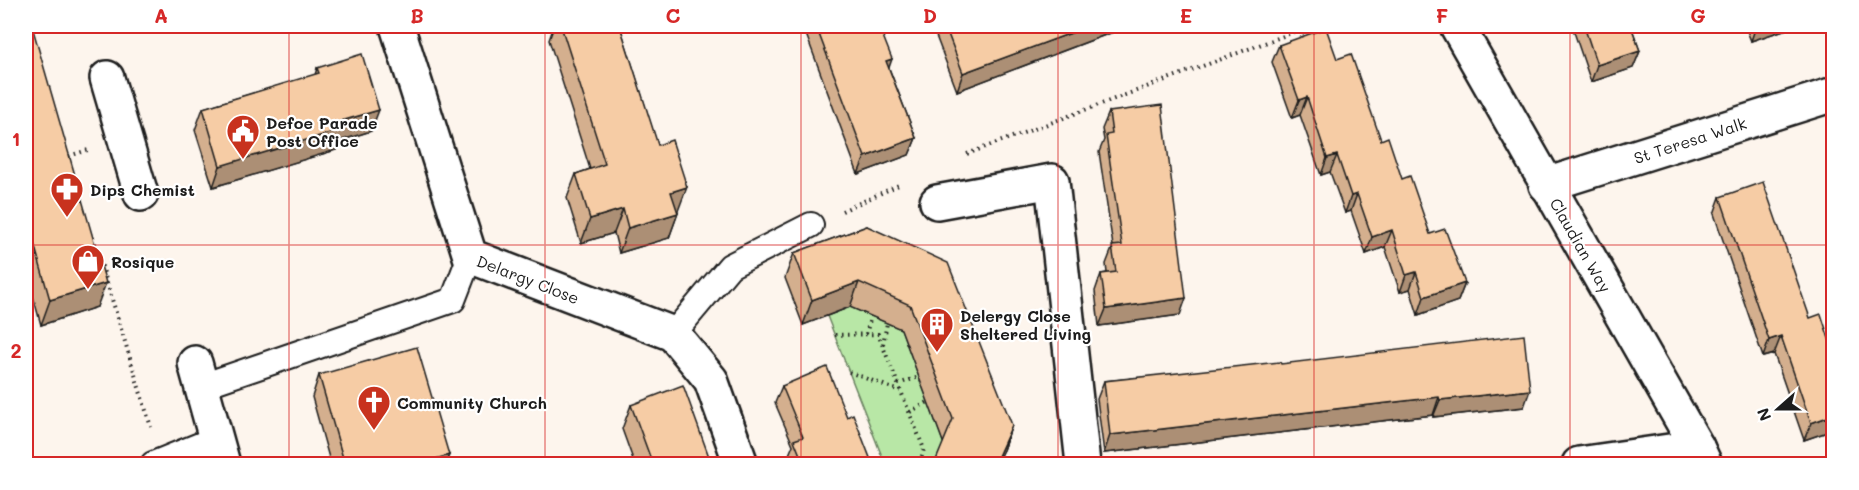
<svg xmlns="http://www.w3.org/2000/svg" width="1859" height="490" font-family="Mali,sans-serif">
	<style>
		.green { fill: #b8e7a6; stroke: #6a8261; stroke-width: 1.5 }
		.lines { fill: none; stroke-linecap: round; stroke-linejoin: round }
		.service-casing { stroke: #1c1c1c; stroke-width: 28 }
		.pedestrian-casing { stroke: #1c1c1c; stroke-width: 38 }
		.minor-casing { stroke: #1c1c1c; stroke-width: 38 }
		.path { stroke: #1c1c1c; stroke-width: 4; stroke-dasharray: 1.5 4.5; stroke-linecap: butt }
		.service { stroke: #fff; stroke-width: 24 }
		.pedestrian { stroke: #fff; stroke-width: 33 }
		.minor { stroke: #fff; stroke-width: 33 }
		.wall { fill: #d4af8e; stroke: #1c1c1c; stroke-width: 1.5 }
		.shaded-wall { fill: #ac8f74; stroke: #1c1c1c; stroke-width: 1.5 }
		.building { fill: #f6cca5; stroke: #1c1c1c; stroke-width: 1.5 }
		.grid { fill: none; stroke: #d62828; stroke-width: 1.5; stroke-opacity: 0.55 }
		.labels { text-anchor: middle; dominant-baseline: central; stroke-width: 4.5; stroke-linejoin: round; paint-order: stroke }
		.poi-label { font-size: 16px; font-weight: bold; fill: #1c1c1c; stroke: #fff; text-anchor: start }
		.street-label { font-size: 16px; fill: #1c1c1c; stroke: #fff }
		.neatline { fill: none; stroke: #d62828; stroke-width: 2 }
		.grid-label { font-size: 20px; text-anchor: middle; font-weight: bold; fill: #d62828 }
	</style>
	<rect width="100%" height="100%" fill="#fdf5ed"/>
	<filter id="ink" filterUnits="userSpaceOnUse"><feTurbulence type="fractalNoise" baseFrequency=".0167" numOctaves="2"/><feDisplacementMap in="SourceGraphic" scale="12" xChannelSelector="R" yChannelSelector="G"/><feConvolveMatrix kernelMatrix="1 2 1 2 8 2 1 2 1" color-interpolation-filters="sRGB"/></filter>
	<g filter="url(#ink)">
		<polygon class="green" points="850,307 901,329 944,444 935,464 885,464 827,316"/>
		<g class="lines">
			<defs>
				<g id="service">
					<polyline points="673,334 730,266 811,225"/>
					<polyline points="202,386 453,300 470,256"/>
					<polyline points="153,464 217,438"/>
				</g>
				<polyline id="pedestrian" points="107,78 141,194"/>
				<g id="minor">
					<polyline points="397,26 470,256 673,334 711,380 741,464"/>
					<polyline points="1457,26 1697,447 1705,464"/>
					<polyline points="1546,185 1834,94"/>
					<polyline points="937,202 1052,181 1083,464"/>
					<polyline points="195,363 223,464"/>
					<polyline points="1579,464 1697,447"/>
				</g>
			</defs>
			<use href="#service" class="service-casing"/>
			<use href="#pedestrian" class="pedestrian-casing"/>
			<use href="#minor" class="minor-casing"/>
			<g class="path">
				<polyline points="967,154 1310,26"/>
				<polyline points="69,156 88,150"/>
				<polyline points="842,211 901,184"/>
				<polyline points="93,237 151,427"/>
				<polyline points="866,334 871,316"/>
				<polyline points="835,335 878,334 924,449 920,464"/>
				<polyline points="883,344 887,323"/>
				<polyline points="849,372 900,391"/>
				<polyline points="898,384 919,377"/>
				<polyline points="910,412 928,402"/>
			</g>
			<use href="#service" class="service"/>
			<use href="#pedestrian" class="pedestrian"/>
			<use href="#minor" class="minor"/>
		</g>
		<g class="wall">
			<polygon points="26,26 97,307 41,325 26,271"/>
			<polygon points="554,26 620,26 678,211 677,212 678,213 669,238 619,253 614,233 581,243 567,198 576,174 590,169 549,40"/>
			<polygon points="803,26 879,26 889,68 916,138 909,155 858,174"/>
			<polygon points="940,26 1129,26 957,91 936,36"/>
			<polygon points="1572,26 1631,26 1640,51 1633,68 1591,82"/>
			<polygon points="1745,26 1796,26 1751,41"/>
			<polygon points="1279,45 1337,59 1402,179 1430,234 1465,283 1458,301 1418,315 1410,289 1400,292 1385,247 1366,254 1351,211 1345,213 1330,172 1321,175 1300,115 1292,118 1272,62"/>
			<polygon points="317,68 371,131 339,141 336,150 213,187 195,130 203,108 315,75"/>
			<polygon points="1109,112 1180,315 1099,326 1095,291 1101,274 1107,273 1106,264 1113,246 1099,152 1104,140 1102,129"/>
			<polygon points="1720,197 1810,318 1833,430 1804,440 1774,354 1763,357 1714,214"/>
			<polygon points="867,226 1012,425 1003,450 943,442 901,329 850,307 803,325 785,278 794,253"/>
			<polygon points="1281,364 1524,407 1433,417 1433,415 1104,453 1097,399 1104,381"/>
			<polygon points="319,375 449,455 445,465 331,465 312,397"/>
			<polygon points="782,386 847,417 868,465 791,465 788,457 793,445 775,403"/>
			<polygon points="631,405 712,465 635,465 622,429"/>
		</g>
		<g class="shaded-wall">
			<polygon points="1090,26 1129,26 957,91 963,73"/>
			<polygon points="1756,26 1796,26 1751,41"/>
			<polygon points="1640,51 1633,68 1591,82 1597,65"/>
			<polygon points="892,59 886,76 886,61"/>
			<polygon points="1307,97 1300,115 1292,118 1299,100"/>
			<polygon points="379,110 371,131 339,141 336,150 213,187 220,166 341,121"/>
			<polygon points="916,138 909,155 858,174 865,157"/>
			<polygon points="1337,155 1330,172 1321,175 1327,158"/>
			<polygon points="687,187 678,211 662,217 671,192"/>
			<polygon points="1357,194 1351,211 1345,213 1351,196"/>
			<polygon points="623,209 614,233 581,243 590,219"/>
			<polygon points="678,213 669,238 619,253 628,228"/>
			<polygon points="1392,230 1385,247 1366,254 1372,237"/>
			<polygon points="1416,272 1410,289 1400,292 1406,275"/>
			<polygon points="859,282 850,307 803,325 812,300"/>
			<polygon points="106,283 97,307 41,325 50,300"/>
			<polygon points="1465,283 1458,301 1418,315 1424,297"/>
			<polygon points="1186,298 1180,315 1099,326 1106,309"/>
			<polygon points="1781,336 1774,354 1763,357 1769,340"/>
			<polygon points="1530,390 1524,407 1433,417 1440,400"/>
			<polygon points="1439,397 1433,415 1104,453 1110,435"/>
			<polygon points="1833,415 1833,430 1804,440 1811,423"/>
			<polygon points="1012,425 1003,450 996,465 994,465"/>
			<polygon points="449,455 445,465 415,465"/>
		</g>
		<g class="building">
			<polygon points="26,26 32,26 106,283 50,300 26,215"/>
			<polygon points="561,26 620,26 658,145 672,140 687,187 671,192 678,213 628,228 623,209 590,219 576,174 605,164"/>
			<polygon points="816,26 879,26 892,59 886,61 916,138 865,157"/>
			<polygon points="945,26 1090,26 963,73"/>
			<polygon points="1584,26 1631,26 1640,51 1597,65"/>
			<polygon points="1326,28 1337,59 1351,54 1381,140 1388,137 1402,179 1410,176 1430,234 1445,229 1465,283 1424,297 1416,272 1406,275 1392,230 1372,237 1357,194 1351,196 1337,155 1327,158 1307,97 1299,100 1279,45"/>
			<polygon points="362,54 379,110 341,121 343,129 220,166 203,108 319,73 317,68"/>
			<polygon points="1162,105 1186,298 1106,309 1101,274 1116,272 1112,246 1122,245 1106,135 1112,134 1109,112"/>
			<polygon points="1763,182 1810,318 1821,314 1833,351 1833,415 1811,423 1781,336 1769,340 1720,197"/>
			<polygon points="867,226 948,263 1012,425 994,465 934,465 953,419 910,305 859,282 812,300 794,253"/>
			<polygon points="1524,335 1530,390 1440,400 1439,397 1110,435 1104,381 1280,362 1281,364"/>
			<polygon points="417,347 449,455 415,465 345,465 319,375"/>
			<polygon points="827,367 847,417 853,414 872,463 868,465 804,465 794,440 803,437 782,386"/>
			<polygon points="683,385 712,465 653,465 631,405"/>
		</g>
	</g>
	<path class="grid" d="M289 26V464M545 26V464M801 26V464M1058 26V464M1314 26V464M1570 26V464M26 245H1834"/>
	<defs>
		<symbol id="civic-pin" viewBox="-11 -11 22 30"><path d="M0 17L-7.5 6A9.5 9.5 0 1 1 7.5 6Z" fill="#c8321e" stroke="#fff"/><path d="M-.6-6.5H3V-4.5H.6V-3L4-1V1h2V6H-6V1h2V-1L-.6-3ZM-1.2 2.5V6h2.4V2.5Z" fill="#fff"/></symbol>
		<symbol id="pharmacy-pin" viewBox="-11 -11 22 30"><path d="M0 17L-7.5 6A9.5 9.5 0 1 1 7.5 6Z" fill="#c8321e" stroke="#fff"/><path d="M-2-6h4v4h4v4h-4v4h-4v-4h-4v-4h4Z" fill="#fff"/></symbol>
		<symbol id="shop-pin" viewBox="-11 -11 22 30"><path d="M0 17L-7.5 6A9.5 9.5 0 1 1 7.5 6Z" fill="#c8321e" stroke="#fff"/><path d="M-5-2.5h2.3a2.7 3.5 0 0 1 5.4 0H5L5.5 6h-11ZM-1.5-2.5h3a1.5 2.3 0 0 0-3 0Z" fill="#fff"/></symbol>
		<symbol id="building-pin" viewBox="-11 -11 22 30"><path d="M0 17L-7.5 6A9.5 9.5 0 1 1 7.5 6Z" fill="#c8321e" stroke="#fff"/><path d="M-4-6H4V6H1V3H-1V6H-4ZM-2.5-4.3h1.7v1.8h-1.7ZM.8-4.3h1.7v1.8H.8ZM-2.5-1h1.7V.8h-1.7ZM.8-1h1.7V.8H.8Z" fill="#fff"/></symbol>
		<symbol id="church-pin" viewBox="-11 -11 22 30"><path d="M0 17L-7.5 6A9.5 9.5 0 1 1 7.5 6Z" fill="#c8321e" stroke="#fff"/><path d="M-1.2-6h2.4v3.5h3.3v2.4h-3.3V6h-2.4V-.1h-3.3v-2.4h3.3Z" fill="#fff"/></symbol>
	</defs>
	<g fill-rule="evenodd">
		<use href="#civic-pin" x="224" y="112" width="38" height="52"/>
		<use href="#pharmacy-pin" x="48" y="170" width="38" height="52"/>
		<use href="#shop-pin" x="69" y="242" width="38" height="52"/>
		<use href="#building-pin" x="918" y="305" width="38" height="52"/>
		<use href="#church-pin" x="355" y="383" width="38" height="52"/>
	</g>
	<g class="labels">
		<g class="poi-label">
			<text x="266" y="122">Defoe Parade<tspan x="266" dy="18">Post Office</tspan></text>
			<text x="90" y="189">Dips Chemist</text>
			<text x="111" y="261">Rosique</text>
			<text x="960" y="315">Delergy Close<tspan x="960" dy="18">Sheltered Living</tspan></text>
			<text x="397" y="402">Community Church</text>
		</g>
		<g class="street-label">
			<text transform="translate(1690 140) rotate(-18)">St Teresa Walk</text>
			<text transform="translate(1581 245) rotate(60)">Claudian Way</text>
			<text transform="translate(528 279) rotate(21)">Delargy Close</text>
		</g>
	</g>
	<rect width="1859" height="490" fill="none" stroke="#fff" stroke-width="66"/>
	<g transform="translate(1778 409) rotate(249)" stroke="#ffffff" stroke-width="4.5" paint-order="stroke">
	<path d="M0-4.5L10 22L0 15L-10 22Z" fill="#1c1c1c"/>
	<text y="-9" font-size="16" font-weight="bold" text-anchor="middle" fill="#1c1c1c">N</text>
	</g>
	<rect x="33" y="33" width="1793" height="424" class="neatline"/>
	<g class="grid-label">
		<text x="161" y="23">A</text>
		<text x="417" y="23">B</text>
		<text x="673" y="23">C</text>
		<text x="930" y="23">D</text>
		<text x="1186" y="23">E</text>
		<text x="1442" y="23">F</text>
		<text x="1698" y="23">G</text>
		<text x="16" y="146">1</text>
		<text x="16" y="358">2</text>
	</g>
</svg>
